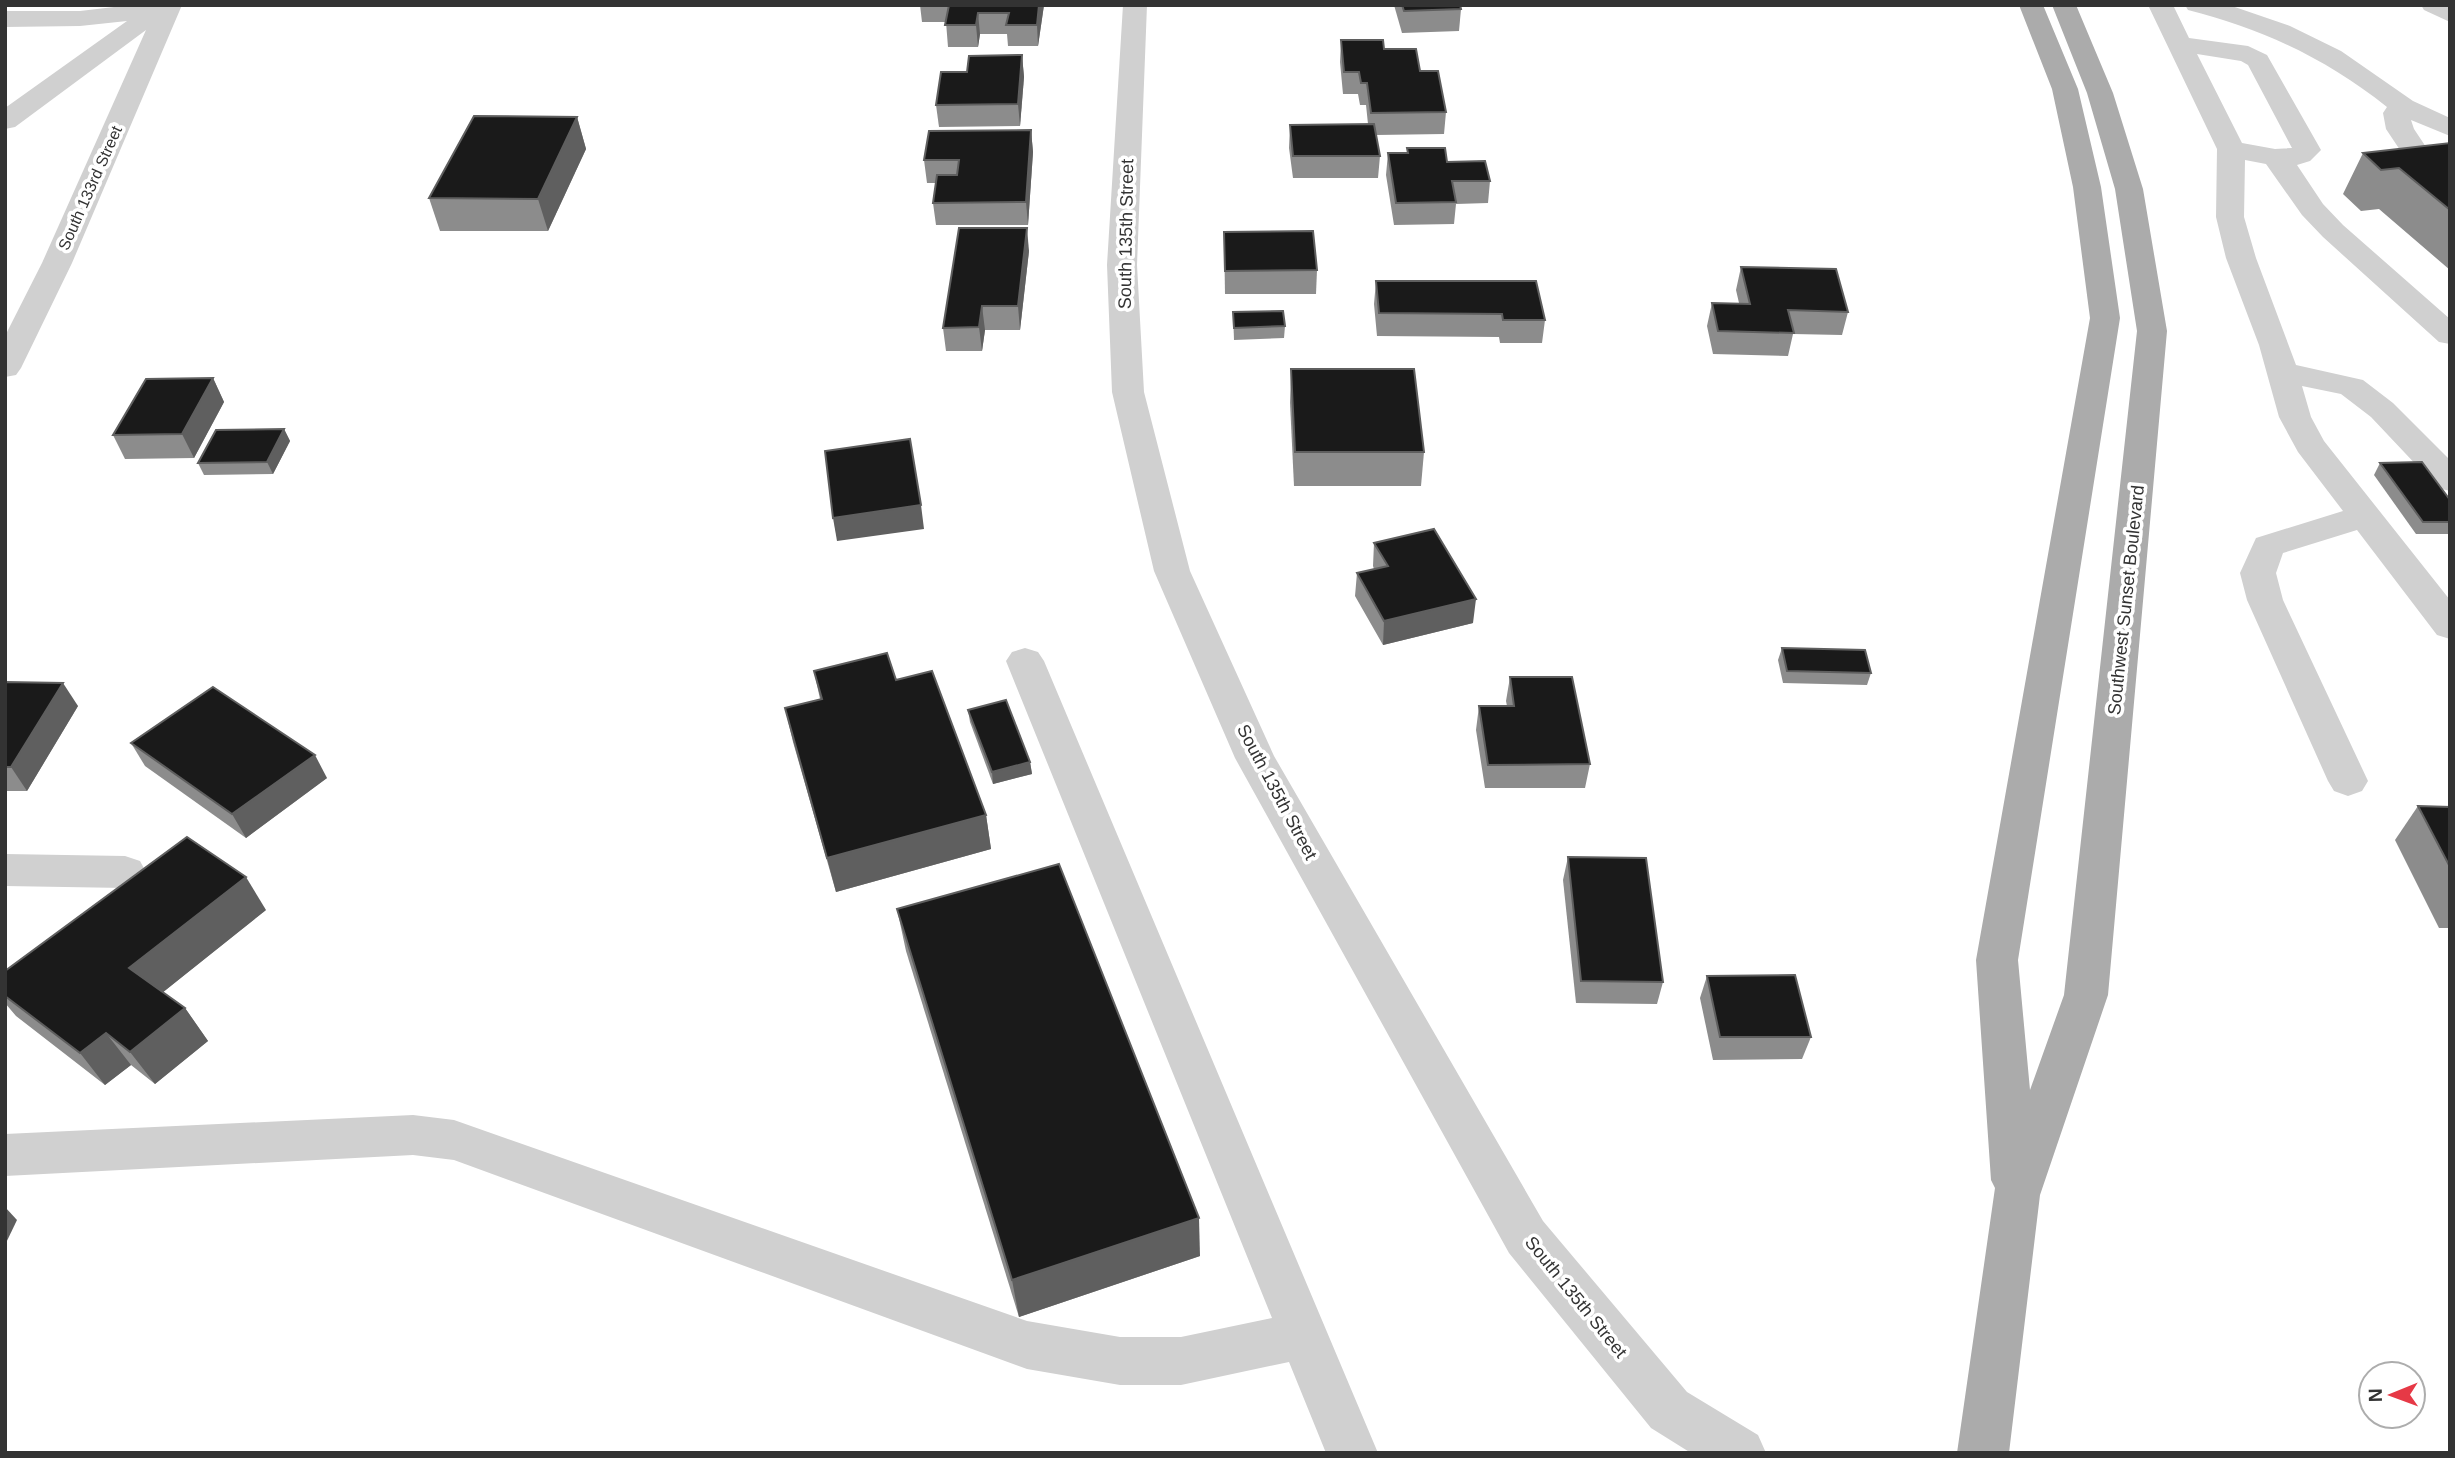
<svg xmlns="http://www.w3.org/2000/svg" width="2455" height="1458" font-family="Helvetica,sans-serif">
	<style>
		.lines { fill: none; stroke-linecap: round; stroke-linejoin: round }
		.minor { fill: #d0d0d0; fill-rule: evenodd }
		.major { fill: #ababab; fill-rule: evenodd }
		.wall { fill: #8c8c8c }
		.shaded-wall { fill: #5f5f5f }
		.building { fill: #1a1a1a; stroke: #5f5f5f; stroke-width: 2 }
		.labels { text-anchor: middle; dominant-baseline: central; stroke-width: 7; stroke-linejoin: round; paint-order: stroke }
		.far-street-label { font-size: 16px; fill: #333; stroke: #fff }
		.street-label { font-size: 18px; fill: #333; stroke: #fff }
	</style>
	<rect width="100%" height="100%" fill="#fff"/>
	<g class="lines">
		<g class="minor">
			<polygon points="131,5 182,5 72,263 21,368 16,375 5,377 5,336 42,263 146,30 15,127 5,129 5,108 127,21 80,26 5,27 5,11 80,11"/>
			<polygon points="1123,5 1147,5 1137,265 1144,392 1190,571 1274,756 1543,1221 1687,1392 1758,1435 1766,1453 1691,1453 1651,1428 1509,1253 1235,758 1154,571 1112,392 1107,265"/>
			<path d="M2148 5H2173L2189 38 2248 46 2267 55 2321 150 2310 161 2297 165 2323 204 2343 225 2450 319V344L2439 342 2323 237 2302 215 2266 164 2245 160 2244 217 2256 258 2296 365 2363 380 2393 403 2450 460V491L2438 488 2371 417 2341 394 2302 386 2311 417 2324 441 2450 600V639L2437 635 2357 530 2283 553 2276 573 2283 600 2368 781 2362 791 2348 796 2334 791 2328 781 2247 600 2240 573 2256 538 2343 511 2298 452 2279 417 2259 345 2226 258 2216 217 2217 149ZM2197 54 2241 61 2248 65 2292 148 2275 149 2242 143Z"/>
			<path d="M2185 5H2229L2290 26 2341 51 2413 101 2450 118V136L2411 120 2414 129 2430 153 2426 159 2416 161 2406 159 2386 129 2383 113 2387 107C2327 59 2263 29 2188 10Z"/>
			<polygon points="2421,5 2450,5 2450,22 2424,10"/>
			<polygon points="1025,648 1038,652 1044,661 1378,1453 1326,1453 1289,1362 1181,1385 1120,1385 1027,1369 454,1160 413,1155 5,1176 5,1134 413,1115 454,1120 1027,1321 1120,1337 1181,1337 1272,1318 1006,661 1012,652"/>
			<polygon points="5,854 125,856 140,861 146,872 140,883 125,888 5,886"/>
		</g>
		<polygon class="major" points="2019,5 2043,5 2078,89 2101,187 2120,318 2018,960 2030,1090 2064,995 2137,331 2115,189 2087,93 2052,5 2076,5 2113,93 2143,189 2167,331 2108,995 2040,1195 2009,1453 1957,1453 1995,1188 1991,1180 1976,960 2090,318 2073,187 2052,89"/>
	</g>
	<g class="wall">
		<polygon points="920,5 1044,5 1038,46 1008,46 1007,34 980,34 978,47 948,47 946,22 922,22"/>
		<polygon points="1394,5 1460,5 1461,9 1459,31 1402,33"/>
		<polygon points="1341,40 1384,49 1420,71 1446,112 1444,134 1376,135 1380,156 1378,178 1293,178 1289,148 1290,125 1368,124 1366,105 1360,105 1358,94 1343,94 1340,62"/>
		<polygon points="1022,55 1024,77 1020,126 939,127 936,105 967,72"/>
		<polygon points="577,117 586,149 548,231 440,231 429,198"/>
		<polygon points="1031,130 1033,152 1028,225 936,225 933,203 936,183 927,183 924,160"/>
		<polygon points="2450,143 2450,270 2379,209 2361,211 2343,194 2363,153"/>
		<polygon points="1407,148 1447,162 1490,181 1488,203 1456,204 1454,224 1394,225 1386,175 1388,153 1407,153"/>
		<polygon points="1224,232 1317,270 1316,294 1225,294"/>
		<polygon points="1029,251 1020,330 985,330 982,351 946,351 943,328"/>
		<polygon points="1741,267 1848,312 1842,335 1793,334 1788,356 1713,354 1707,326 1712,303 1739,303 1736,290"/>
		<polygon points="1376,281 1545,320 1542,343 1500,343 1499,337 1377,336 1374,304"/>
		<polygon points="1233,312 1285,326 1284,338 1234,340"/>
		<polygon points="1291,369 1424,452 1421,486 1294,486 1290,403"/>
		<polygon points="213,378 224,402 194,458 125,459 113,435"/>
		<polygon points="284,429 290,441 273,474 204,475 198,463"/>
		<polygon points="2380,463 2450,500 2450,534 2416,534 2374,475"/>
		<polygon points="1374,543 1473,623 1383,645 1355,596 1357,573 1374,569 1373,566"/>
		<polygon points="1782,648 1871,673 1867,685 1783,683 1778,660"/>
		<polygon points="814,671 896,680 986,815 991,849 836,892 793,742 785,708 820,699"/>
		<polygon points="1510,677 1590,764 1585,788 1485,788 1476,730 1479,706 1507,706 1506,701"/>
		<polygon points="5,682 78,706 27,791 5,791"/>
		<polygon points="968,710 1030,762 1032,774 993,784 970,722"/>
		<polygon points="131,743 327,778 246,838 145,766"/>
		<polygon points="2418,806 2450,807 2450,928 2439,928 2395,840"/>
		<polygon points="1568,857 1663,982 1657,1004 1576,1003 1563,880"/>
		<polygon points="897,909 1200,1256 1019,1317 906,951"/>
		<polygon points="266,910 163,992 185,1008 208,1041 155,1084 131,1065 105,1085 16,1016 5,1003 5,971"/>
		<polygon points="1707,976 1811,1037 1802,1059 1713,1060 1700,998"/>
	</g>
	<g class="shaded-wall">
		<polygon points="1039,5 1044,5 1038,46 1037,25"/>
		<polygon points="978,13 980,34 978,47 976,25"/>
		<polygon points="1022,55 1024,77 1020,126 1018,104"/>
		<polygon points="577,117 586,149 548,231 538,199"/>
		<polygon points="1031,130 1033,152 1028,225 1026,202"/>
		<polygon points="1027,228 1029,251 1020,330 1018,306"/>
		<polygon points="982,306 985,330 982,351 979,327"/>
		<polygon points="213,378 224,402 194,458 182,434"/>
		<polygon points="284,429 290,441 273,474 267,462"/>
		<polygon points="921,505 924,529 837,541 833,518"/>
		<polygon points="1476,599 1473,623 1383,645 1384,621"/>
		<polygon points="63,683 78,706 27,791 11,767"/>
		<polygon points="315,755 327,778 246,838 232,814"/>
		<polygon points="1030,762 1032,774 993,784 992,772"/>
		<polygon points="986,815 991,849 836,892 827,858"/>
		<polygon points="246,877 266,910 152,1001 129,968"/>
		<polygon points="185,1008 208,1041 155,1084 130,1052"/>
		<polygon points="106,1033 131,1065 105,1085 80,1053"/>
		<polygon points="5,1207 17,1220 5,1245"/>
		<polygon points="1199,1218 1200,1256 1019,1317 1012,1280"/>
	</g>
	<g class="building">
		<polygon points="949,5 1039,5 1037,25 1006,25 1009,13 978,13 976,25 945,25"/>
		<polygon points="1402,5 1460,5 1461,9 1404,11"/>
		<polygon points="1341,40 1383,40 1384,49 1416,49 1420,71 1438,71 1446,112 1371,113 1367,83 1361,83 1359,72 1344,72"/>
		<polygon points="1022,55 1018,104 936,105 941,72 967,72 969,56"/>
		<polygon points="474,116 577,117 538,199 429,198"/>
		<polygon points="1374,124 1380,156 1293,156 1290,125"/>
		<polygon points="1031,130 1026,202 933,203 937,175 957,175 959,160 924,160 929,131"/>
		<polygon points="2450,143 2450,210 2399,168 2381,170 2363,153"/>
		<polygon points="1407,148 1445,148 1447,162 1485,161 1490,181 1452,181 1456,202 1396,203 1388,153 1408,153"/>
		<polygon points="959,228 1027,228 1018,306 982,306 979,327 943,328"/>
		<polygon points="1313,231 1317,270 1225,271 1224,232"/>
		<polygon points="1741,267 1836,269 1848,312 1788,310 1794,333 1718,331 1712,303 1750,304"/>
		<polygon points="1376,281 1536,281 1545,320 1503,320 1502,314 1379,313"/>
		<polygon points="1283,311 1285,326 1234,328 1233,312"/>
		<polygon points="1291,369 1414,369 1424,452 1295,452"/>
		<polygon points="213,378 182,434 113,435 146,379"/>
		<polygon points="284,429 267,462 198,463 216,430"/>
		<polygon points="910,439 921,505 833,518 825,451"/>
		<polygon points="2422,462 2450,500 2450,522 2423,522 2380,463"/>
		<polygon points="1434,529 1476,599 1384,621 1357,573 1388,566 1374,543"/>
		<polygon points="1782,648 1865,650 1871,673 1787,671"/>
		<polygon points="887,653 896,680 932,671 986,815 827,858 785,708 822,699 814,671"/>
		<polygon points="1510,677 1572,677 1590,764 1488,765 1479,706 1514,706"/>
		<polygon points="5,682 63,683 11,767 5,767"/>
		<polygon points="213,687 315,755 232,814 131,743"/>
		<polygon points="1006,700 1030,762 992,772 968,710"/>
		<polygon points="2418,806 2450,807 2450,867"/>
		<polygon points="187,837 246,877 129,968 185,1008 130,1052 106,1033 80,1053 5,996 5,971"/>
		<polygon points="1568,857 1646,858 1663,982 1581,981"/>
		<polygon points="1059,864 1199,1218 1012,1280 897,909"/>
		<polygon points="1795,975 1811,1037 1720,1037 1707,976"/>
	</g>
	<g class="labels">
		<g class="far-street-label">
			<text transform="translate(90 188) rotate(-66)">South 133rd Street</text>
		</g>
		<g class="street-label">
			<text transform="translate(1126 234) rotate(-89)">South 135th Street</text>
			<text transform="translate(2126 600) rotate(-84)">Southwest Sunset Boulevard</text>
			<text transform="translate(1277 792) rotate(62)">South 135th Street</text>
			<text transform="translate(1576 1297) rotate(51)">South 135th Street</text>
		</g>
	</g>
	<rect width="2455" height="1458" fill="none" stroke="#333333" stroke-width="14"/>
	<g transform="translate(2392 1395) rotate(269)"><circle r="33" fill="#ffffff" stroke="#adadad" stroke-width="2"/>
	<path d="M0-5L12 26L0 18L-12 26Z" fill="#e63946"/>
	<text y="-10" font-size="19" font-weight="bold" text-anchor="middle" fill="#333333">N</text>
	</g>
</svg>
